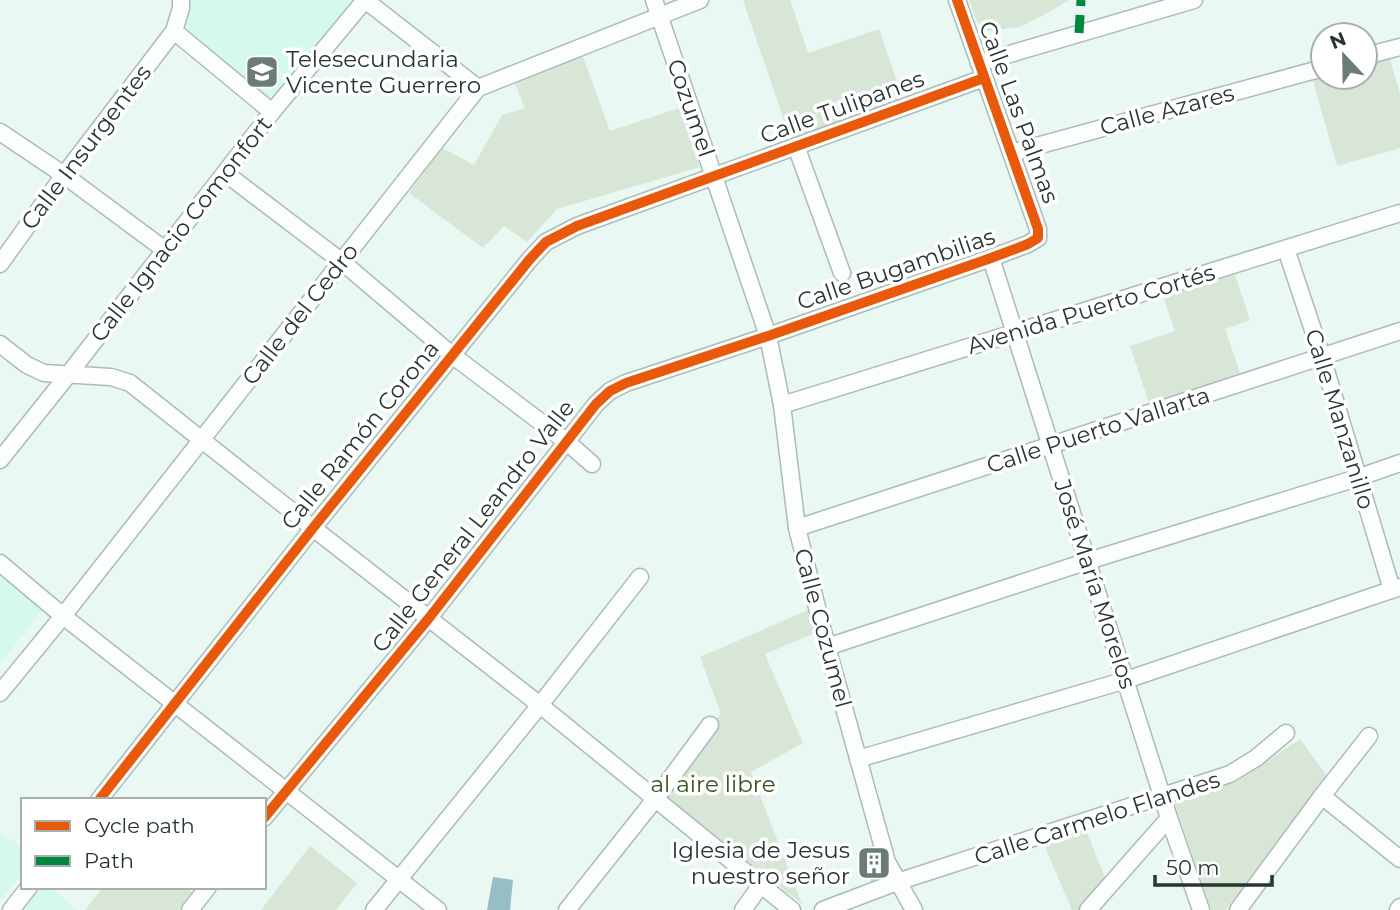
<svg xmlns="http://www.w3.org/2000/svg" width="1400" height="910" font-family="Montserrat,sans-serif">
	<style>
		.built { fill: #d5f9ef }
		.green { fill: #d7e6d7 }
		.water { fill: #97bdc7 }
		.building { fill: #cfdedd; stroke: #aebcba; stroke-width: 2 }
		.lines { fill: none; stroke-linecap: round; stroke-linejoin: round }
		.minor-casing { stroke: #acbbb7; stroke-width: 19 }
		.minor { stroke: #fcfefd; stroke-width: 16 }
		.quiet { stroke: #00873e; stroke-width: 9; stroke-dasharray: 18 9; stroke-linecap: butt }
		.cycleway-casing { stroke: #fff; stroke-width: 15 }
		.cycleway { stroke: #e8590c; stroke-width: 10 }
		.labels { text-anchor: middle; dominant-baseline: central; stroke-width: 7; stroke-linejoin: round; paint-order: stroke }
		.poi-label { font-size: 23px; fill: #263733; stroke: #fff; text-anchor: start }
		.street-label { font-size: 23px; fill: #263733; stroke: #fff }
		.park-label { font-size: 23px; fill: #36531e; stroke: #fff }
	</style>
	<rect width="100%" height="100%" fill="#eaf8f4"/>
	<g class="built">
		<polygon points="179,0 355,0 272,112 174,31"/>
		<polygon points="0,567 44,608 0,664"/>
		<polygon points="0,832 23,848 23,873 0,900"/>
		<polygon points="25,887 50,887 76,910 5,910"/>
	</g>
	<g class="green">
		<polygon points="743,0 790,0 808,53 879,29 904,102 791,141"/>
		<polygon points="969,0 1069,0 1051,11 1019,27 988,31 977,22"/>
		<polygon points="578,43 610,131 679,108 700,167 557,209 527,242 504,226 483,248 409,193 442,148 474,165 502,115 525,108 510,71"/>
		<polygon points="1389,55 1400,94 1400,148 1337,166 1312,77 1323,74 1323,77 1365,77 1365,62"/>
		<polygon points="1232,266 1250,320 1225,329 1240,373 1149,403 1130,346 1175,331 1161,290"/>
		<polygon points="808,610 815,633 765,654 803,743 751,772 802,904 655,790 721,714 700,657"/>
		<polygon points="1300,739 1329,779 1225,910 1211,910 1174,802 1238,781"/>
		<polygon points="1081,817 1107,883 1084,910 1072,910 1039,833"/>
		<polygon points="310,846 357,883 336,910 261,910"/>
		<polygon points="103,887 184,887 193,893 179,910 85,910"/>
	</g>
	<polygon class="water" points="493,877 513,880 510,910 487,910"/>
	<polygon class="building" points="872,847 877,865 883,876 872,880 863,850"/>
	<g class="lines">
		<defs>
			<g id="minor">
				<polyline points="365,0 478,88"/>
				<polyline points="654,0 768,336 782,405 797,528 827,647 887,862 914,910"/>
				<polyline points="174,31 272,112"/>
				<polyline points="1365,56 1400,47"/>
				<polyline points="979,63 1194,0"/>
				<polyline points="0,132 64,175 165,250"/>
				<polyline points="796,146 842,273"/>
				<polyline points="1011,153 1323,68"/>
				<polyline points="225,173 341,261 452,355 567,442 592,464"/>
				<polyline points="1286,249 1322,357 1392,590"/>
				<polyline points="991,258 1169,818 1201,910"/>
				<polyline points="0,264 64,175 174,31 181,8 181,0"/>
				<polyline points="0,344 27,365 44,373 111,377 130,383 313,528 540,705 792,910"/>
				<polyline points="782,405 1400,213"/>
				<polyline points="0,460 68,375 272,112 365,0"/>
				<polyline points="797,528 1400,331"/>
				<polyline points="0,563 63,616 438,910"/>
				<polyline points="827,647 1088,561 1357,478 1400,463"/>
				<polyline points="0,693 63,616 478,88 700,0"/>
				<polyline points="858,759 1126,680 1400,587"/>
				<polyline points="1322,796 1400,859"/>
				<polyline points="99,800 313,528 530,259 546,242 577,226 984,78"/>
				<polyline points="264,818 429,618 596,404 610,391 626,383 768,336 991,258 1028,244 1038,238 1038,229 957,0"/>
				<polyline points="11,910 29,887"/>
				<polyline points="190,910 208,887"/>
				<polyline points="374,910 540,705 640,577"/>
				<polyline points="567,910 656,798 710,725"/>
				<polyline points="743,910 761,885"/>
				<polyline points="823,910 897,882 1230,774 1256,758 1286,733"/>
				<polyline points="1088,910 1169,818"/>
				<polyline points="1238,910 1322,796 1369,736"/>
				<polyline points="1398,910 1400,907"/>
			</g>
		</defs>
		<use href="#minor" class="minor-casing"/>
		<use href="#minor" class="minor"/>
		<polyline class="quiet" points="1079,33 1081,0"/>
		<defs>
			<g id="cycleway">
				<polyline points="99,800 313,528 530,259 546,242 577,226 984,78"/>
				<polyline points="264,818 429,618 596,404 610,391 626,383 768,336 991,258 1028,244 1038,238 1038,229 957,0"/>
			</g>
		</defs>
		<use href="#cycleway" class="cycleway-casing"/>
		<use href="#cycleway" class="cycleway"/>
	</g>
	<defs>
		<symbol id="school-square" viewBox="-11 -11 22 22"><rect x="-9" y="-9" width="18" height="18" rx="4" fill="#6b7b77" stroke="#fff"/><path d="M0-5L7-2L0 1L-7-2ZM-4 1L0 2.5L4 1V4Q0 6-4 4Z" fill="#fff"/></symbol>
		<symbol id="building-square" viewBox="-11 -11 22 22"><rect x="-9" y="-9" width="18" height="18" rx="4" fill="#6b7b77" stroke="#fff"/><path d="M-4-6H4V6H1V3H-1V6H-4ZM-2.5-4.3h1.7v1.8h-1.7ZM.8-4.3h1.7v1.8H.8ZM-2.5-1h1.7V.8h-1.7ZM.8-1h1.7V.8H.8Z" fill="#fff"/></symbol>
	</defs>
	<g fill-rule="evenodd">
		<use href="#school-square" x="243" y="53" width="38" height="38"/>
		<use href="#building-square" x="855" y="844" width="38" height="38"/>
	</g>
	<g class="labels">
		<g class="poi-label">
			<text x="286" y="59">Telesecundaria<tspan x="286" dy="26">Vicente Guerrero</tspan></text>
			<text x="850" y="850" text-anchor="end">Iglesia de Jesus<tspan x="850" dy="26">nuestro señor</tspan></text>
		</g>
		<g class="street-label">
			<text transform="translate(842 107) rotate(-20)">Calle Tulipanes</text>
			<text transform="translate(691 108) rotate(71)">Cozumel</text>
			<text transform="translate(1167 110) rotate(-15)">Calle Azares</text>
			<text transform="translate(1019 112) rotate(70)">Calle Las Palmas</text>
			<text transform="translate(86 147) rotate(-53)">Calle Insurgentes</text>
			<text transform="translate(181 229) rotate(-52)">Calle Ignacio Comonfort</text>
			<text transform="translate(896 269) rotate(-19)">Calle Bugambilias</text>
			<text transform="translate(1091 309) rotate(-17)">Avenida Puerto Cortés</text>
			<text transform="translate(300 314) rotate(-52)">Calle del Cedro</text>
			<text transform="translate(1340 419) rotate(73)">Calle Manzanillo</text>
			<text transform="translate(1098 430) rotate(-18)">Calle Puerto Vallarta</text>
			<text transform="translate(360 435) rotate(-51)">Calle Ramón Corona</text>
			<text transform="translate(473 526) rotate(-52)">Calle General Leandro Valle</text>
			<text transform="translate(1095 584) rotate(72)">José María Morelos</text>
			<text transform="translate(823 628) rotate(75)">Calle Cozumel</text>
			<text transform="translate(1097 818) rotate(-18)">Calle Carmelo Flandes</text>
		</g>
		<g class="park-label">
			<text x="713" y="784">al aire libre</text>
		</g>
	</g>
	<rect x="21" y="798" width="245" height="91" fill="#ffffff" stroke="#a8afad" stroke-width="2"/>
	<rect x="35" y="821" width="35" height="10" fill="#e8590c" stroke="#a8afad" stroke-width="2"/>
	<text x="84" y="833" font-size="21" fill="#263733">Cycle path</text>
	<rect x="35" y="856" width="35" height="10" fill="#00873e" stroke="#a8afad" stroke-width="2"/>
	<text x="84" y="868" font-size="21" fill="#263733">Path</text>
	<g transform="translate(1344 56) rotate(338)"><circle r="33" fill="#ffffff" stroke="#a8afad" stroke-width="2"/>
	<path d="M0-5L12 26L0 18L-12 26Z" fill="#6b7b77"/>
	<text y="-10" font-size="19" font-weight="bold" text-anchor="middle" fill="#263733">N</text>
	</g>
	<path d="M1155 875v10h117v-10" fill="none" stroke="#263733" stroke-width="3.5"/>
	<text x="1166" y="875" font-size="21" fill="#263733" stroke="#ffffff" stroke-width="5" paint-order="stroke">50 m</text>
</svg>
